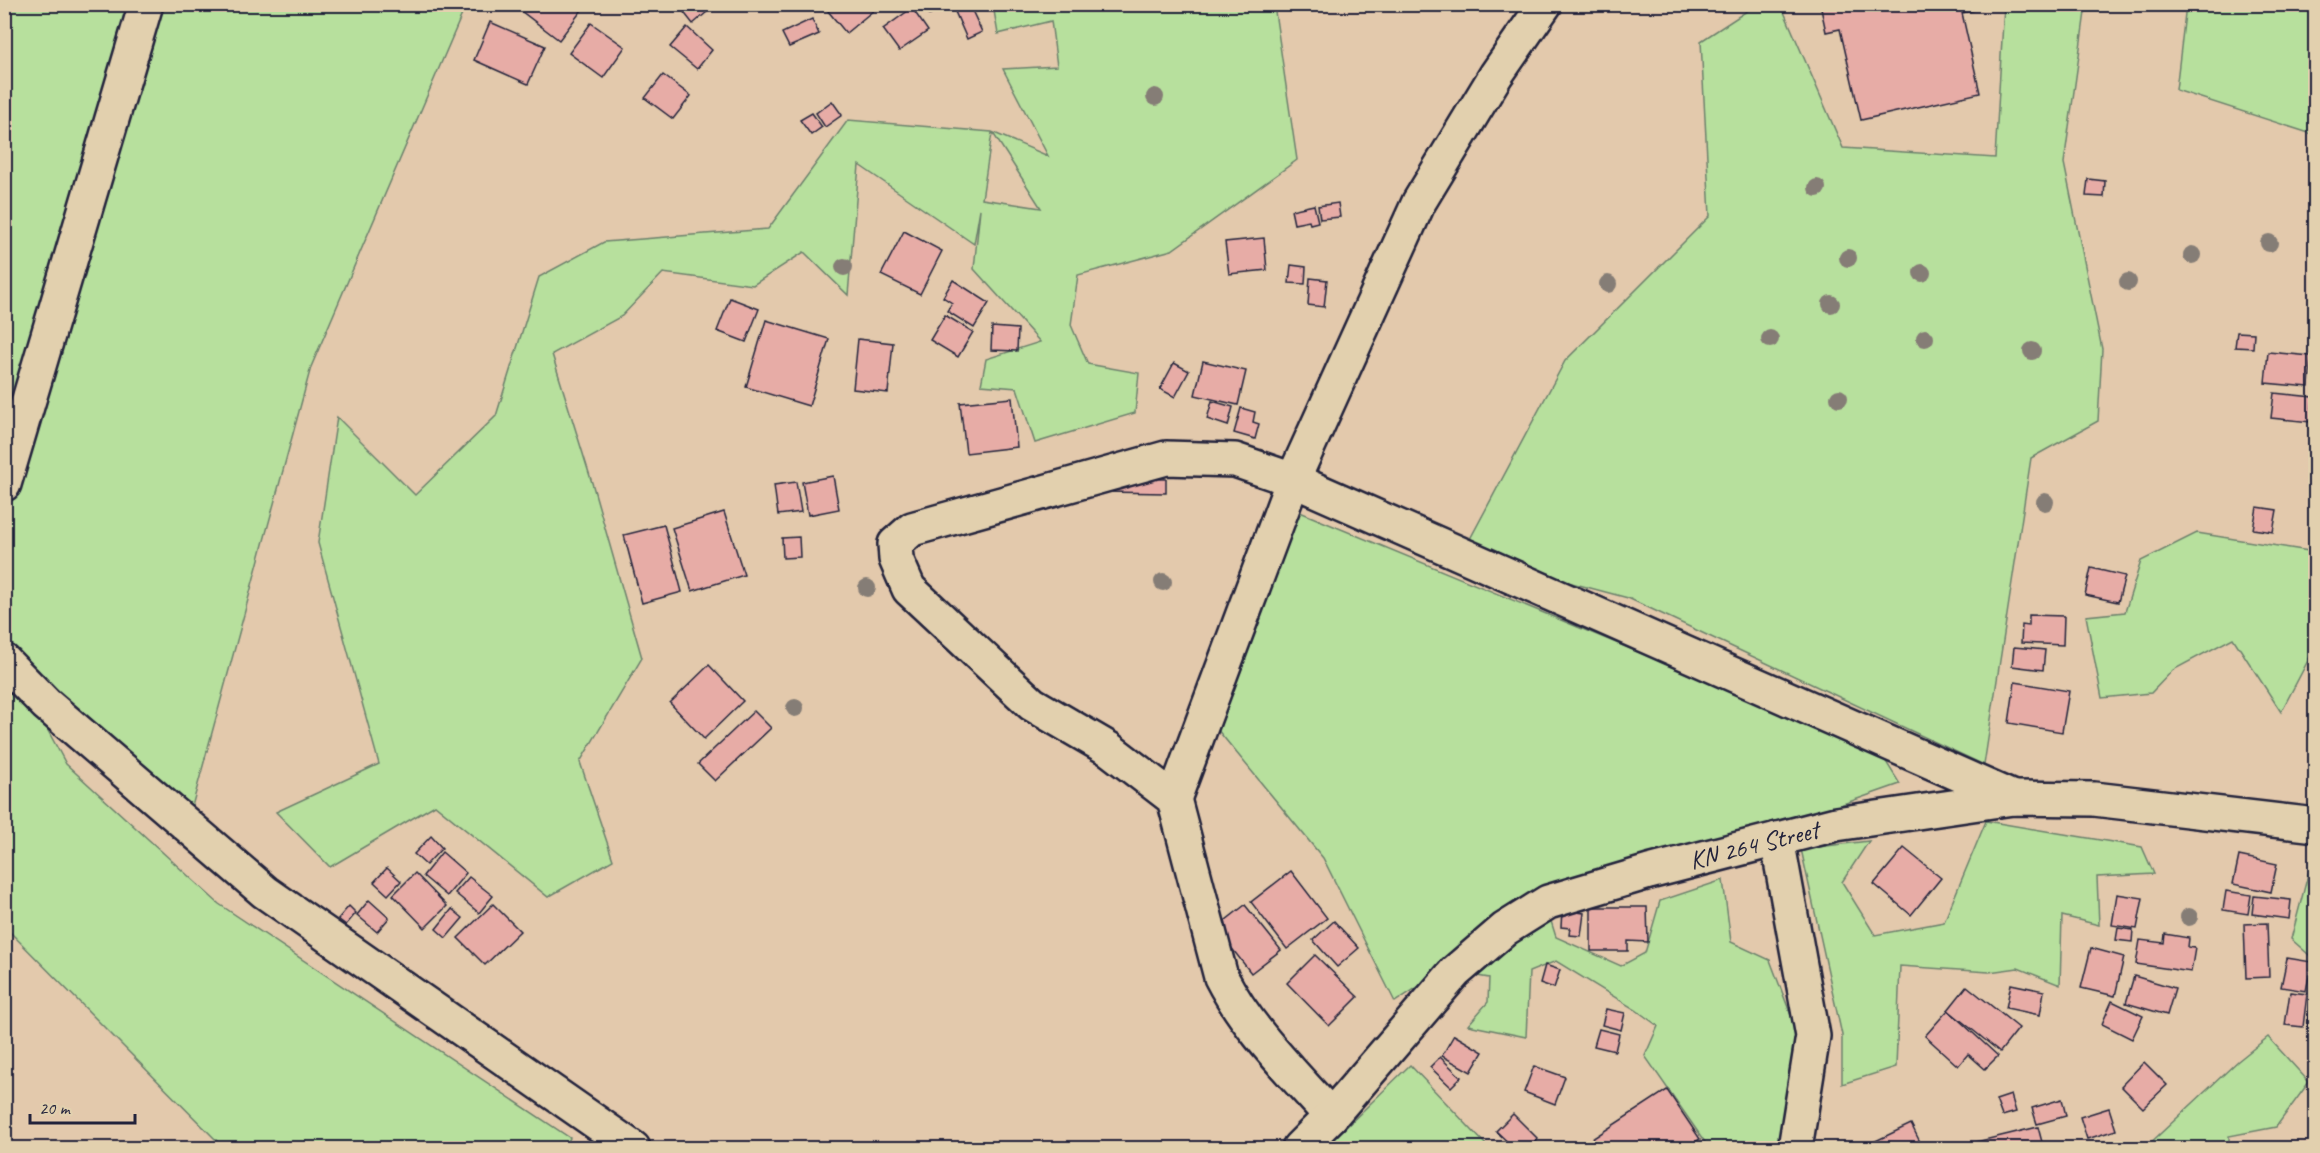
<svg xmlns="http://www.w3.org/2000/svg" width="2320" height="1153" font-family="Caveat,sans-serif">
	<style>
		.green { fill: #b7e09d; stroke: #6c816c; stroke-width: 1.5; fill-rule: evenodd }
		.building { fill: #e7aca6; stroke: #22223b; stroke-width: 1.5 }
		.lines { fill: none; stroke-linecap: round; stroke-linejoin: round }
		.minor-casing { stroke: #22223b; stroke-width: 38 }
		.minor { stroke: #e2d0ae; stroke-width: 33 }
		.tree { fill: #857d76 }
		.labels { text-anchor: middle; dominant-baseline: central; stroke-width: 6; stroke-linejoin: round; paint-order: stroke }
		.street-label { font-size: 26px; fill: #22223b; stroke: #e2d0ae }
	</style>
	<rect width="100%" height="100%" fill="#e3c9ac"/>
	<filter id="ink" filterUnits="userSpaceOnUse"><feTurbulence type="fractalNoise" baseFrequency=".0167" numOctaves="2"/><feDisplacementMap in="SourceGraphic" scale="12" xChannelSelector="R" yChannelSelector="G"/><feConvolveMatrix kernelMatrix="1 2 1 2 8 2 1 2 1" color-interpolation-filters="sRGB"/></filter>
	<g filter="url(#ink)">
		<g class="green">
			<polygon points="5,5 466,5 311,367 187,825 77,731 5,635 5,511 140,25 80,229 5,508"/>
			<path d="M993 5H1274L1297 160 1172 250 1078 275 1071 325 1088 364 1139 373 1135 413 1035 443 1017 388 981 385 986 359 1040 342 974 269 980 209 974 244 859 165 848 295 804 252 753 285 663 273 622 316 552 354 593 486 642 658 580 762 613 860 548 897 435 805 330 867 276 812 379 764 318 543 337 417 415 495 496 416 539 277 604 242 768 229 848 120 992 132 1048 156 1003 69 1057 66 1051 21 998 34ZM992 133H993L1041 208 982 199Z"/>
			<polygon points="1756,5 1781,5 1843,148 1995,158 2004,5 2086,5 2064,163 2102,349 2098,421 2031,458 1984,765 1628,598 1462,554 1565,361 1710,216 1701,41"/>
			<polygon points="2186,5 2315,5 2315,135 2176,90"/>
			<polygon points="1283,505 1643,654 1885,760 1900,784 1649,872 1548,902 1395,1002 1323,858 1212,723"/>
			<polygon points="2197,533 2315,552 2315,651 2313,651 2281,712 2233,638 2173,670 2151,693 2102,698 2086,616 2125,612 2141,561"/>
			<polygon points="4,649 66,764 219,904 570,1138 564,1148 224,1148 5,927"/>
			<polygon points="1986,821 2142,847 2154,874 2097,877 2099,925 2062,916 2060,985 2018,968 1989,972 1900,966 1896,1067 1842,1084 1842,1035 1801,849 1869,841 1842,882 1875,935 1944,922"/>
			<polygon points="2315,848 2316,848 2315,960 2291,939"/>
			<polygon points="1723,880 1731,942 1770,960 1800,1039 1789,1148 1709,1148 1645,1056 1658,1026 1636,1010 1556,961 1529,972 1526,1037 1468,1025 1488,1002 1489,978 1471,975 1496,951 1534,932 1550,918 1556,937 1621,966 1645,953 1660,901"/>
			<polygon points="2268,1037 2309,1082 2276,1127 2229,1136 2229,1148 2145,1148 2238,1061"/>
			<polygon points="1410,1065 1489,1148 1324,1148 1336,1137"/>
		</g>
		<g class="building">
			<polygon points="526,4 582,4 585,6 559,40 521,11"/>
			<polygon points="681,4 712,4 714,6 693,24 679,6"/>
			<polygon points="836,4 879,4 880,5 846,33 828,11"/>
			<polygon points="921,4 944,4 929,15"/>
			<polygon points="959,4 969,4 982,32 967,39 953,7"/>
			<polygon points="1820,4 1988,4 1989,7 1962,13 1980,93 1861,120 1840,29 1826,32"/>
			<polygon points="912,8 928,31 899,51 883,29"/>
			<polygon points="812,19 819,34 789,47 782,33"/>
			<polygon points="490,22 545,46 528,84 474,60"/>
			<polygon points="591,23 625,47 603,78 569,53"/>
			<polygon points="687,27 712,50 697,69 670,47"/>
			<polygon points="663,75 691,96 673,119 645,98"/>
			<polygon points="832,101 842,115 825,127 816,113"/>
			<polygon points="812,113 822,127 811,135 800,120"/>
			<polygon points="2088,179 2105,181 2104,197 2086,196"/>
			<polygon points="1338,203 1340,217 1320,219 1318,206"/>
			<polygon points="1314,205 1318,222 1310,224 1309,221 1294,224 1291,210"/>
			<polygon points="904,231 942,251 920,294 881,275"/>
			<polygon points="1264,238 1267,270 1229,274 1225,242"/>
			<polygon points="1291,265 1306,267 1305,284 1289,283"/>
			<polygon points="1310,278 1327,280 1324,307 1308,305"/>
			<polygon points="953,280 989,303 974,328 947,311 952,303 943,297"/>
			<polygon points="730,298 759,309 746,342 717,331"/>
			<polygon points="945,315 973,332 958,357 930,340"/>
			<polygon points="766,320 829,339 809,406 746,387"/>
			<polygon points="992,327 1018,329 1017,351 991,350"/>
			<polygon points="2237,332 2254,333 2253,348 2235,347"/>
			<polygon points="858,339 893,343 888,393 853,389"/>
			<polygon points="2268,352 2311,356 2309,387 2265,383"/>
			<polygon points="1203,361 1246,371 1238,405 1195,395"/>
			<polygon points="1174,363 1189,371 1175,397 1160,389"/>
			<polygon points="2274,393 2313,397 2311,422 2271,418"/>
			<polygon points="1012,398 1017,447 966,453 960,403"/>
			<polygon points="1212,401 1233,407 1228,426 1207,419"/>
			<polygon points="1241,408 1255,412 1253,422 1259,424 1255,439 1234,433"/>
			<polygon points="833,476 839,509 808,515 802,482"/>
			<polygon points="1106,478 1166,479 1166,493 1105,492"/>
			<polygon points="796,482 801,512 778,515 774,485"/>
			<polygon points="2257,507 2277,510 2273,532 2253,529"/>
			<polygon points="724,512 744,575 692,591 672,528"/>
			<polygon points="664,525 682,592 642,603 624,535"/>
			<polygon points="799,537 800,557 783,558 782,538"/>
			<polygon points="2091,568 2125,576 2118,602 2085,595"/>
			<polygon points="2029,615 2064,616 2063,645 2021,643 2022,625 2029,626"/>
			<polygon points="2014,647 2045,650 2043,670 2012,666"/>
			<polygon points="709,665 743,701 704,739 670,703"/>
			<polygon points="2015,682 2069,691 2062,732 2009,723"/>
			<polygon points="754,711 771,728 715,781 698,764"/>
			<polygon points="431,836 442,848 426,865 414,854"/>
			<polygon points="1904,848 1941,878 1911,915 1874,884"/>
			<polygon points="442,852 466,873 447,896 423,876"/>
			<polygon points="2239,856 2277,864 2271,892 2233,884"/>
			<polygon points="387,868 401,881 388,895 374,882"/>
			<polygon points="1291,871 1327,918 1287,949 1251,902"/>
			<polygon points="415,873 447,906 425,928 393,895"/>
			<polygon points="469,877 493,896 479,913 455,893"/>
			<polygon points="2226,891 2251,895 2248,914 2223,910"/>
			<polygon points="2117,894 2143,898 2137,929 2112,925"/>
			<polygon points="2254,896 2291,900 2289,919 2252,914"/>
			<polygon points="369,900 389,918 377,932 357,915"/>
			<polygon points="493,904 520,931 485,965 458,938"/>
			<polygon points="1245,905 1281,950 1251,973 1216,928"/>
			<polygon points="349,906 356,913 346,925 338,919"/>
			<polygon points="1591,907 1647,907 1648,942 1628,941 1628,951 1591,951"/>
			<polygon points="452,909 463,918 446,938 436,929"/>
			<polygon points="1562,910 1584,913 1581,936 1569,935 1570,928 1561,927"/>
			<polygon points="1334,921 1359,948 1337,967 1313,940"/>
			<polygon points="2267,923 2269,977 2246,978 2244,924"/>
			<polygon points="2118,928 2133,930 2132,942 2116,940"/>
			<polygon points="2165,934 2189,938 2188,947 2195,948 2191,972 2136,964 2140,940 2164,943"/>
			<polygon points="2091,948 2124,957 2115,996 2081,988"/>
			<polygon points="1315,955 1358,997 1329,1026 1287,983"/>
			<polygon points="2287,958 2312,962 2306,991 2281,987"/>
			<polygon points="1545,965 1560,970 1554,988 1540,983"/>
			<polygon points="2134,976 2175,988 2167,1015 2126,1003"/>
			<polygon points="2011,984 2044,991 2040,1015 2006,1008"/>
			<polygon points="1967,986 2019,1028 2000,1052 1948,1010"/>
			<polygon points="2290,992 2307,994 2303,1027 2285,1025"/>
			<polygon points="2311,997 2316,998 2316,1029 2308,1028"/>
			<polygon points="2112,1001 2143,1016 2132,1039 2102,1024"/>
			<polygon points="1606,1009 1625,1013 1621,1030 1602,1025"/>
			<polygon points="1948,1010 1998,1056 1985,1069 1968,1054 1958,1066 1925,1036"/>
			<polygon points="1599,1029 1619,1034 1615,1051 1594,1046"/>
			<polygon points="1454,1035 1483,1052 1471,1072 1442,1056"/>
			<polygon points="1440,1057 1461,1077 1451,1087 1430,1067"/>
			<polygon points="2144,1062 2167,1085 2143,1108 2121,1086"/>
			<polygon points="1534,1066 1565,1077 1555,1104 1524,1092"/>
			<polygon points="1667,1090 1700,1139 1686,1148 1598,1148 1592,1139"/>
			<polygon points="2011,1095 2016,1112 2002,1116 1996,1100"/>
			<polygon points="2062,1099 2066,1116 2037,1124 2032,1108"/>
			<polygon points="2109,1108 2116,1130 2087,1139 2080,1117"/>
			<polygon points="1513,1114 1538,1139 1528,1148 1514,1148 1496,1131"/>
			<polygon points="1911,1124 1923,1148 1861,1148"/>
			<polygon points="2038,1127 2043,1146 2034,1148 1978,1148 1976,1142"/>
		</g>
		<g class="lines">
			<defs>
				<g id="minor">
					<polyline points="4,484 146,4"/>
					<polyline points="4,661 46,704 265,892 633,1148"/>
					<polyline points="1174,799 1293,480 1419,202 1496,75 1545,4"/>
					<polyline points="1777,839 1813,1036 1795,1148"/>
					<path d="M1331 1116C1292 1072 1248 1030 1221 977L1174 799 1109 749 1032 704 909 589 896 559 895 544 912 529 1166 458 1235 460 1293 480 2013 798"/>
					<polyline points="1299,1148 1331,1116 1455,972 1505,929 1548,902 1649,872 1836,824 2013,798 2094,799 2316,825"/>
				</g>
			</defs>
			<use href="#minor" class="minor-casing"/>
			<use href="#minor" class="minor"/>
		</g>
		<g class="tree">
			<circle cx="1155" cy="97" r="9"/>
			<circle cx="1817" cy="188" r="9"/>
			<circle cx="2269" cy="243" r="9"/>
			<circle cx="2192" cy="255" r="9"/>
			<circle cx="1848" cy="258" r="9"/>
			<circle cx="844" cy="267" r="9"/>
			<circle cx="1922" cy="273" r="9"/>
			<circle cx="2128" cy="282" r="9"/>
			<circle cx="1608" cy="284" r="9"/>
			<circle cx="1831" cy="304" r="9"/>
			<circle cx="1925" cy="338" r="9"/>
			<circle cx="1770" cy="339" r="9"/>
			<circle cx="2032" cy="351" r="9"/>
			<circle cx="1839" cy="398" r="9"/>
			<circle cx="2045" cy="502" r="9"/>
			<circle cx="1163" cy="582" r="9"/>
			<circle cx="867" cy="588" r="9"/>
			<circle cx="795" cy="708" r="9"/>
			<circle cx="2189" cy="917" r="9"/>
		</g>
	</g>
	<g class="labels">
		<g class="street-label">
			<text transform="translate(1754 845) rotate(-14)">KN 264 Street</text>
		</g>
	</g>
	<rect width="2320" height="1153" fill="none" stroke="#e2d0ae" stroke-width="24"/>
	<rect x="12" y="12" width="2296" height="1129" fill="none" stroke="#22223b" stroke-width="2" filter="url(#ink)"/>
	<path d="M30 1114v9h105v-9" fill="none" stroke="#22223b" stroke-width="3"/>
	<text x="39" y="1114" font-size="18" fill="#22223b" stroke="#e2d0ae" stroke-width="4.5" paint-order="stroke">20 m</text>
</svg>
